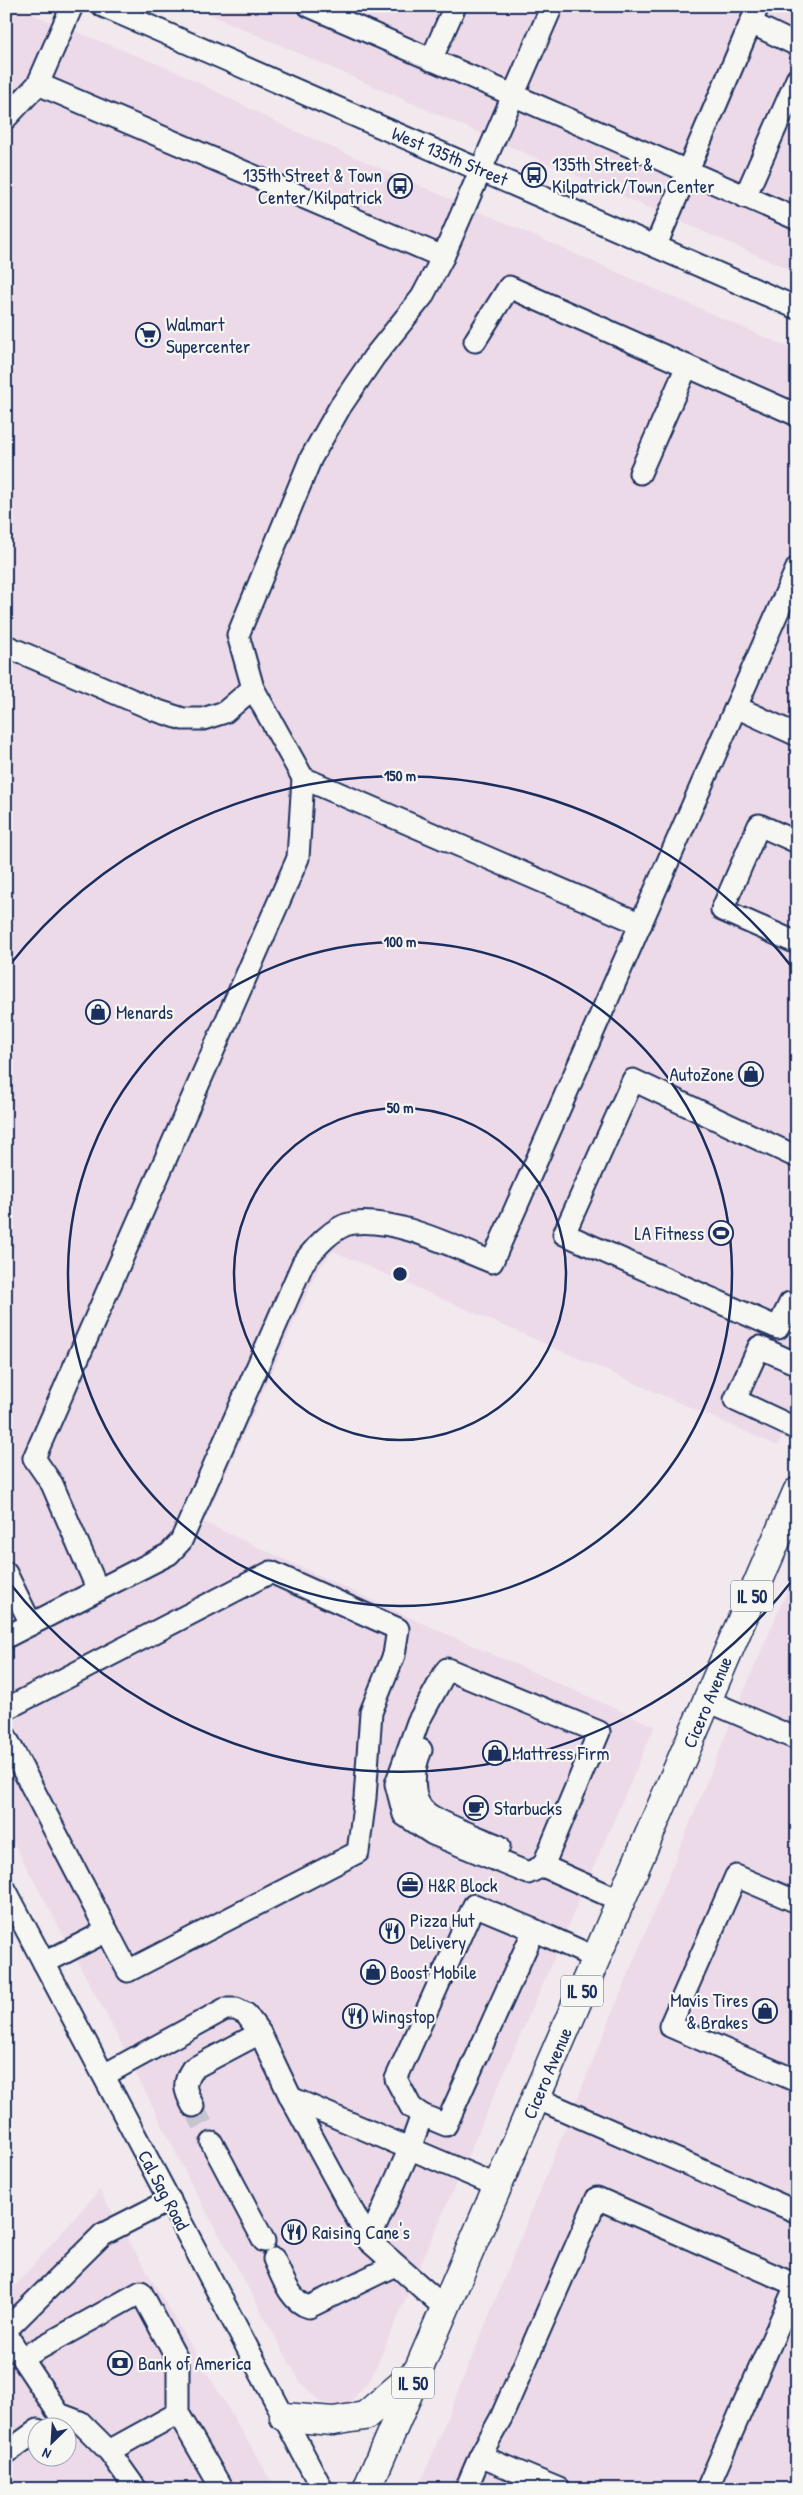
<svg xmlns="http://www.w3.org/2000/svg" width="803" height="2495" font-family="'Patrick Hand',sans-serif">
	<style>
		.built { fill: #eddae9; fill-rule: evenodd }
		.lines { fill: none; stroke-linecap: round; stroke-linejoin: round }
		.minor-tunnel { stroke: #c7c4d1; stroke-width: 21; stroke-dasharray: 21 11; stroke-linecap: butt }
		.minor-casing { stroke: #1b2f5e; stroke-width: 25 }
		.major-casing { stroke: #1b2f5e; stroke-width: 31 }
		.minor { stroke: #f6f6f2; stroke-width: 21 }
		.major { stroke: #f6f6f2; stroke-width: 28 }
		.ring { fill: none; stroke: #1b2f5e; stroke-width: 2.5 }
		.labels { text-anchor: middle; dominant-baseline: central; stroke-width: 4.5; stroke-linejoin: round; paint-order: stroke }
		.shield { fill: #f6f6f2; stroke: #5d6b8a; stroke-width: 1 }
		.shield-label { font-size: 18px; font-weight: bold; fill: #1b2f5e }
		.street-label { font-size: 19px; fill: #1b2f5e; stroke: #f6f6f2 }
		.poi-label { font-size: 19px; fill: #1b2f5e; stroke: #f6f6f2; text-anchor: start }
		.centre { fill: #1b2f5e; stroke: #f6f6f2; stroke-width: 2.5 }
		.ring-label { font-size: 15px; text-anchor: middle; font-weight: bold; fill: #1b2f5e; stroke: #f6f6f2; stroke-width: 4.5; stroke-linejoin: round; paint-order: stroke }
	</style>
	<rect width="100%" height="100%" fill="#f2e9ee"/>
	<filter id="ink" filterUnits="userSpaceOnUse"><feTurbulence type="fractalNoise" baseFrequency=".02" numOctaves="2"/><feDisplacementMap in="SourceGraphic" scale="10" xChannelSelector="R" yChannelSelector="G"/><feConvolveMatrix kernelMatrix="1 2 1 2 8 2 1 2 1" color-interpolation-filters="sRGB"/></filter>
	<g filter="url(#ink)">
		<g class="built">
			<polygon points="6,6 12,6 180,73 284,126 797,351 797,1401 778,1446 333,1251 318,1270 204,1522 422,1623 655,1726 371,2379 350,2402 337,2406 320,2402 300,2382 195,2191 108,2018 6,1829"/>
			<polygon points="191,6 797,6 797,273"/>
			<polygon points="797,1568 797,2489 418,2489 743,1693"/>
			<path d="M99 2190 276 2489H6V2296ZM38 2428H68V2458H38Z"/>
		</g>
		<g class="lines">
			<polyline class="minor-tunnel" points="193,2106 212,2143"/>
			<defs>
				<g id="minor">
					<polyline points="72,6 38,84 443,257"/>
					<polyline points="103,6 797,308"/>
					<polyline points="309,6 797,219"/>
					<polyline points="552,6 443,257 422,297 374,357 340,407 311,458 238,635 253,688 303,778 641,924"/>
					<polyline points="751,23 797,45"/>
					<polyline points="431,60 455,6"/>
					<polyline points="6,118 38,84"/>
					<polyline points="745,197 797,79"/>
					<polyline points="656,245 758,6"/>
					<polyline points="475,341 509,287 797,415"/>
					<polyline points="640,473 687,366"/>
					<polyline points="6,646 155,710 183,719 203,719 225,712 253,688"/>
					<polyline points="736,707 797,735"/>
					<polyline points="797,842 759,825 722,910 797,943"/>
					<polyline points="797,1157 633,1080 564,1234 778,1328 790,1303 797,1306"/>
					<polyline points="797,1364 759,1347 735,1400 797,1429"/>
					<polyline points="6,1573 31,1624"/>
					<polyline points="98,1590 52,1484 34,1458 298,858 303,778"/>
					<path d="M6 1637 169 1554 181 1541 303 1263C315 1248 333 1226 353 1223 398 1218 451 1246 492 1262L797 568"/>
					<polyline points="708,1701 797,1739"/>
					<polyline points="6,1709 271,1572 398,1629 394,1655 371,1712 365,1798 358,1852 128,1971 107,1931"/>
					<polyline points="6,1737 107,1931 44,1963"/>
					<path d="M421 1750C413 1768 409 1801 428 1814 446 1826 478 1837 499 1846"/>
					<polyline points="543,1866 528,1873 433,1834 404,1815 396,1784 418,1722 447,1669 599,1732 543,1866 621,1901"/>
					<polyline points="6,1891 322,2489"/>
					<polyline points="797,1902 736,1876 670,2026 797,2081"/>
					<polyline points="104,2075 225,2009 236,2009 246,2014 260,2033 291,2098 369,2241 445,2308"/>
					<polyline points="291,2098 498,2186"/>
					<polyline points="536,2098 797,2212"/>
					<path d="M193 2106C185 2091 182 2084 192 2069L260 2033"/>
					<polyline points="422,2115 411,2107 396,2079 474,1905 534,1930"/>
					<polyline points="212,2143 264,2241"/>
					<polyline points="369,2241 410,2148 422,2115 446,2125 534,1930 596,1958"/>
					<path d="M274 2259C282 2276 290 2302 309 2307L395 2265"/>
					<polyline points="6,2330 103,2234 170,2200"/>
					<polyline points="6,2334 59,2414 80,2422 109,2451 178,2413 222,2489"/>
					<polyline points="22,2358 141,2292 178,2361 178,2413"/>
					<polyline points="109,2451 136,2489"/>
					<polyline points="6,2453 38,2430"/>
					<polyline points="480,2456 559,2489"/>
					<polyline points="466,2489 480,2456 501,2418 597,2198 796,2285"/>
					<polyline points="707,2489 797,2283"/>
				</g>
				<g id="major">
					<polyline points="284,2417 333,2421 365,2416 413,2375"/>
					<polyline points="367,2489 797,1492"/>
				</g>
			</defs>
			<use href="#minor" class="minor-casing"/>
			<use href="#major" class="major-casing"/>
			<use href="#minor" class="minor"/>
			<use href="#major" class="major"/>
		</g>
	</g>
	<g class="ring">
		<circle cx="400" cy="1274" r="166"/>
		<circle cx="400" cy="1274" r="332"/>
		<path d="M795 1577A498 498 0 0 1 8 1581M8 967A498 498 0 0 1 795 971"/>
	</g>
	<defs>
		<symbol id="bus-ring" viewBox="-11 -11 22 22"><circle r="9.5" fill="#f6f6f2" stroke="#1b2f5e" stroke-width="1.5"/><path d="M-5-6H5V4H4V6H2V4H-2V6H-4V4H-5ZM-3.5-4V0h7V-4ZM-3.5 1.2v1.5H-2V1.2ZM2 1.2v1.5H3.5V1.2Z" fill="#1b2f5e"/></symbol>
		<symbol id="supermarket-ring" viewBox="-11 -11 22 22"><circle r="9.5" fill="#f6f6f2" stroke="#1b2f5e" stroke-width="1.5"/><path d="M-6-5.5h2.5l.6 2H6L4.5 2H-2.5L-4.4-4H-6ZM-1.5 3.2a1.3 1.3 0 1 0 .1 0ZM3 3.2a1.3 1.3 0 1 0 .1 0Z" fill="#1b2f5e"/></symbol>
		<symbol id="shop-ring" viewBox="-11 -11 22 22"><circle r="9.5" fill="#f6f6f2" stroke="#1b2f5e" stroke-width="1.5"/><path d="M-5-2.5h2.3a2.7 3.5 0 0 1 5.4 0H5L5.5 6h-11ZM-1.5-2.5h3a1.5 2.3 0 0 0-3 0Z" fill="#1b2f5e"/></symbol>
		<symbol id="stadium-ring" viewBox="-11 -11 22 22"><circle r="9.5" fill="#f6f6f2" stroke="#1b2f5e" stroke-width="1.5"/><path d="M0-5a6.5 5 0 1 0 0 10a6.5 5 0 1 0 0-10ZM-3.5-1.8h7v3.6h-7Z" fill="#1b2f5e"/></symbol>
		<symbol id="cafe-ring" viewBox="-11 -11 22 22"><circle r="9.5" fill="#f6f6f2" stroke="#1b2f5e" stroke-width="1.5"/><path d="M-5.5-4.5H6V0H3Q3 3.5 0 3.5H-2.5Q-5.5 3.5-5.5 0ZM3-3.2v2h1.7v-2ZM-6 4.5H4V6H-6Z" fill="#1b2f5e"/></symbol>
		<symbol id="office-ring" viewBox="-11 -11 22 22"><circle r="9.5" fill="#f6f6f2" stroke="#1b2f5e" stroke-width="1.5"/><path d="M-6-3h4V-5.5h4V-3h4V5H-6ZM-1-4.5V-3h2v-1.5ZM-6 0V1H6V0Z" fill="#1b2f5e"/></symbol>
		<symbol id="restaurant-ring" viewBox="-11 -11 22 22"><circle r="9.5" fill="#f6f6f2" stroke="#1b2f5e" stroke-width="1.5"/><path d="M-5-6h1v4h1v-4h1v4h1v-4h1v5L-1.5 .5V6h-2V.5L-5-1ZM5-6V6H3V1.5H1.5Q1.5-4 5-6Z" fill="#1b2f5e"/></symbol>
		<symbol id="bank-ring" viewBox="-11 -11 22 22"><circle r="9.5" fill="#f6f6f2" stroke="#1b2f5e" stroke-width="1.5"/><path d="M-6-4H6V4H-6ZM0-2.3a2.3 2.3 0 1 0 0 4.6a2.3 2.3 0 1 0 0-4.6Z" fill="#1b2f5e"/></symbol>
	</defs>
	<g fill-rule="evenodd">
		<use href="#bus-ring" x="520" y="161" width="28" height="28"/>
		<use href="#bus-ring" x="386" y="172" width="28" height="28"/>
		<use href="#supermarket-ring" x="134" y="321" width="28" height="28"/>
		<use href="#shop-ring" x="84" y="998" width="28" height="28"/>
		<use href="#shop-ring" x="737" y="1060" width="28" height="28"/>
		<use href="#stadium-ring" x="707" y="1219" width="28" height="28"/>
		<use href="#shop-ring" x="481" y="1739" width="28" height="28"/>
		<use href="#cafe-ring" x="462" y="1794" width="28" height="28"/>
		<use href="#office-ring" x="396" y="1871" width="28" height="28"/>
		<use href="#restaurant-ring" x="378" y="1917" width="28" height="28"/>
		<use href="#shop-ring" x="359" y="1958" width="28" height="28"/>
		<use href="#shop-ring" x="751" y="1997" width="28" height="28"/>
		<use href="#restaurant-ring" x="341" y="2002" width="28" height="28"/>
		<use href="#restaurant-ring" x="280" y="2218" width="28" height="28"/>
		<use href="#bank-ring" x="106" y="2349" width="28" height="28"/>
	</g>
	<g class="labels">
		<g class="shield">
			<rect x="731" y="1580.5" width="42" height="31" rx="4"/>
			<rect x="561" y="1975.5" width="42" height="31" rx="4"/>
			<rect x="392" y="2367.5" width="42" height="31" rx="4"/>
		</g>
		<g class="shield-label">
			<text x="752" y="1596">IL 50</text>
			<text x="582" y="1991">IL 50</text>
			<text x="413" y="2383">IL 50</text>
		</g>
		<g class="street-label">
			<text transform="translate(450 156) rotate(23)">West 135th Street</text>
			<text transform="translate(707 1702) rotate(-67)">Cicero Avenue</text>
			<text transform="translate(547 2073) rotate(-67)">Cicero Avenue</text>
			<text transform="translate(164 2190) rotate(62)">Cal Sag Road</text>
		</g>
		<g class="poi-label">
			<text x="552" y="164">135th Street &amp;<tspan x="552" dy="22">Kilpatrick/Town Center</tspan></text>
			<text x="382" y="175" text-anchor="end">135th Street &amp; Town<tspan x="382" dy="22">Center/Kilpatrick</tspan></text>
			<text x="166" y="324">Walmart<tspan x="166" dy="22">Supercenter</tspan></text>
			<text x="116" y="1012">Menards</text>
			<text x="734" y="1074" text-anchor="end">AutoZone</text>
			<text x="704" y="1233" text-anchor="end">LA Fitness</text>
			<text x="512" y="1753">Mattress Firm</text>
			<text x="494" y="1808">Starbucks</text>
			<text x="428" y="1885">H&amp;R Block</text>
			<text x="410" y="1920">Pizza Hut<tspan x="410" dy="22">Delivery</tspan></text>
			<text x="390" y="1972">Boost Mobile</text>
			<text x="748" y="2000" text-anchor="end">Mavis Tires<tspan x="748" dy="22">&amp; Brakes</tspan></text>
			<text x="372" y="2016">Wingstop</text>
			<text x="312" y="2232">Raising Cane's</text>
			<text x="138" y="2363">Bank of America</text>
		</g>
	</g>
	<circle cx="400" cy="1274" r="8" class="centre"/>
	<g class="ring-label">
		<text x="400" y="781">150 m</text>
		<text x="400" y="947">100 m</text>
		<text x="400" y="1113">50 m</text>
	</g>
	<rect width="803" height="2495" fill="none" stroke="#f6f6f2" stroke-width="25"/>
	<rect x="12" y="12" width="778" height="2470" fill="none" stroke="#1b2f5e" stroke-width="2" filter="url(#ink)"/>
	<g transform="translate(52 2442) rotate(205)"><circle r="24" fill="#f6f6f2" stroke="#9ea6b7"/>
	<path d="M0-4L9 19L0 12L-9 19Z" fill="#1b2f5e"/>
	<text y="-8" font-size="14" font-weight="bold" text-anchor="middle" fill="#1b2f5e">N</text>
	</g>
</svg>
